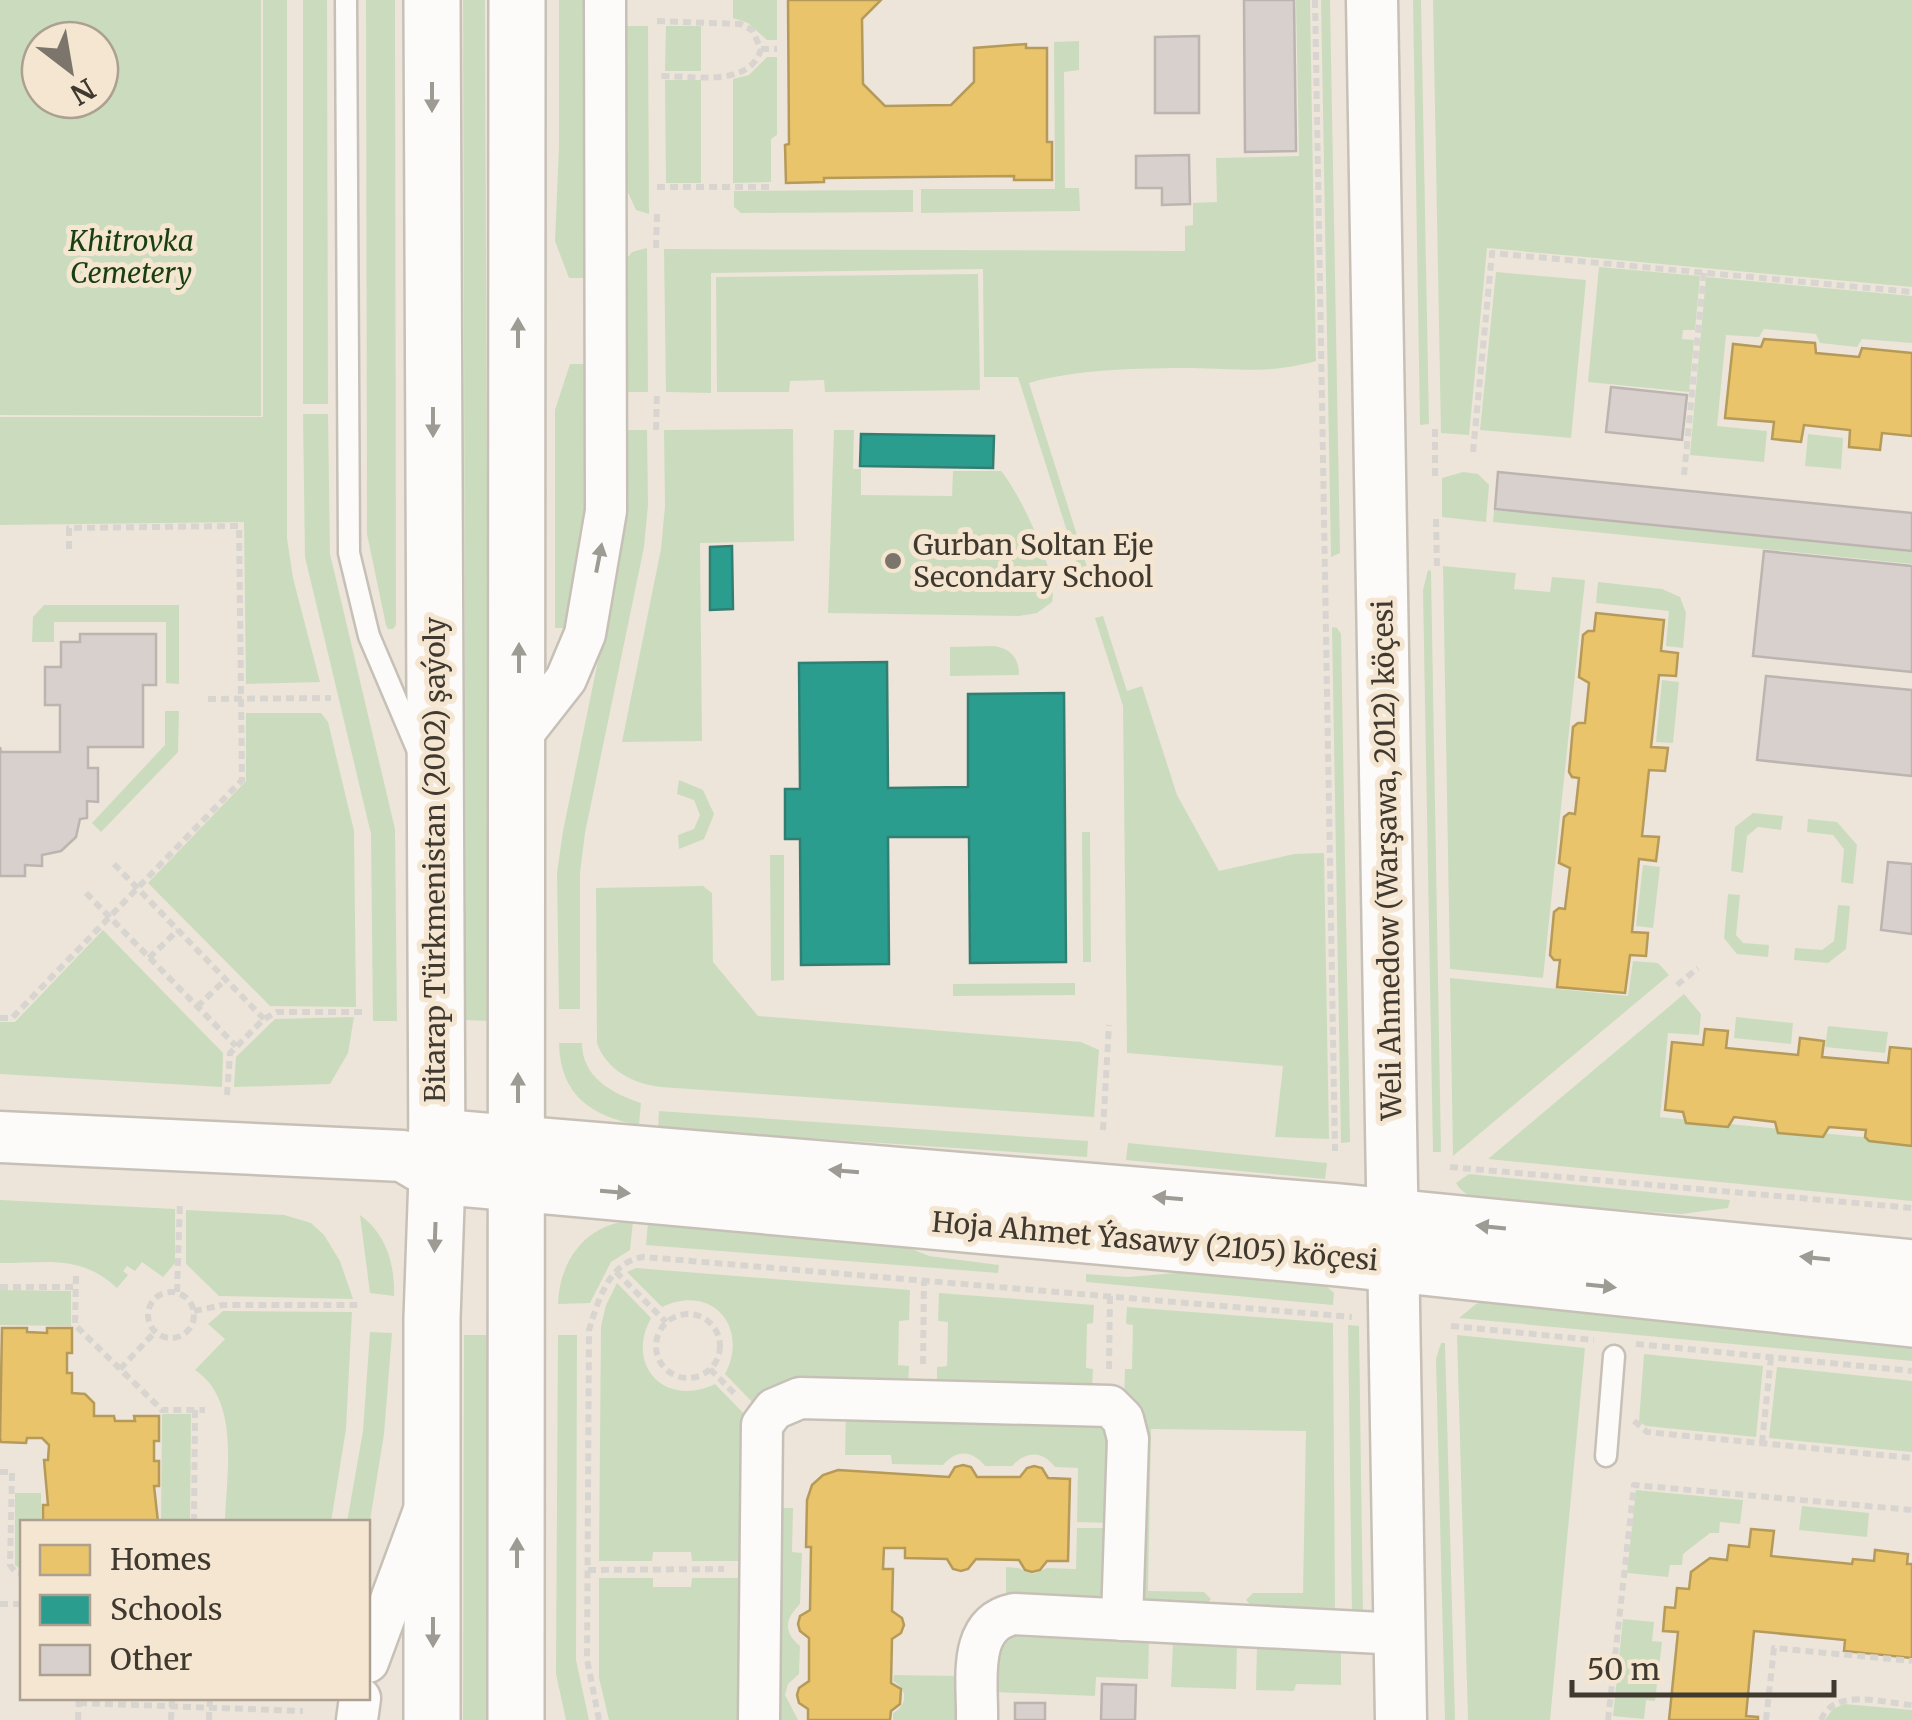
<svg xmlns="http://www.w3.org/2000/svg" width="1912" height="1720" font-family="Merriweather,serif">
	<style>
		.green { fill: #cbdcbe; fill-rule: evenodd }
		.homes { fill: #e9c46a; stroke: #b69a59; stroke-width: 2.5 }
		.schools { fill: #2a9d8f; stroke: #307f72; stroke-width: 2.5 }
		.building { fill: #d8d0cc; stroke: #bcb4b0; stroke-width: 2.5 }
		.lines { fill: none; stroke-linecap: round; stroke-linejoin: round }
		.service-casing { stroke: #c6c0b7; stroke-width: 25 }
		.minor-casing { stroke: #c6c0b7; stroke-width: 45 }
		.tertiary-casing { stroke: #c6c0b7; stroke-width: 55 }
		.secondary-casing { stroke: #c6c0b7; stroke-width: 60 }
		.path { stroke: #d8d5d1; stroke-width: 6; stroke-dasharray: 8 5; stroke-linecap: butt }
		.service { stroke: #fcfbf9; stroke-width: 20 }
		.minor { stroke: #fcfbf9; stroke-width: 40 }
		.tertiary { stroke: #fcfbf9; stroke-width: 50 }
		.secondary { stroke: #fcfbf9; stroke-width: 55 }
		.oneway { fill: #9e9a94 }
		.poi-dot { fill: #7c756b; stroke: #f5e6d1; stroke-width: 4 }
		.labels { text-anchor: middle; dominant-baseline: central; stroke-width: 10; stroke-linejoin: round; paint-order: stroke }
		.park-label { font-size: 28px; font-style: italic; fill: #193f11; stroke: #f5e6d1 }
		.poi-label { font-size: 28px; fill: #3f3930; stroke: #f5e6d1; text-anchor: start }
		.street-label { font-size: 28px; fill: #3f3930; stroke: #f5e6d1 }
	</style>
	<rect width="100%" height="100%" fill="#ede5d9"/>
	<g class="green">
		<path d="M0 0H261V416L0 415ZM40 40H100V100H40Z"/>
		<polygon points="263,0 287,0 287,538 293,578 320,682 246,684 244,522 0,525 0,417 263,417"/>
		<polygon points="303,0 327,0 328,404 303,404"/>
		<polygon points="366,0 395,0 396,625 393,629 388,629 386,625 367,534"/>
		<polygon points="463,0 485,0 489,1021 466,1020"/>
		<polygon points="559,0 584,0 584,278 569,278 555,241 559,146"/>
		<polygon points="733,0 777,0 777,40 767,40 748,23 733,18"/>
		<path d="M1296 0H1310L1316 361C1270 374 1238 369 1192 368 1143 368 1076 369 1029 383L1093 586 1085 588 1018 377H984L983 269 711 273V393L666 392 664 249 1185 251V226L1193 225V203L1217 202 1216 158 1299 156Z"/>
		<polygon points="1321,0 1330,0 1340,553 1331,557"/>
		<polygon points="1413,0 1421,0 1429,424 1420,425"/>
		<polygon points="1433,0 1912,0 1912,287 1487,248 1469,435 1441,433"/>
		<polygon points="625,26 648,26 649,214 636,210 626,188"/>
		<polygon points="666,26 701,26 701,71 665,71"/>
		<polygon points="1079,41 1079,70 1064,72 1065,188 1079,188 1080,211 921,213 921,189 1055,189 1054,42"/>
		<polygon points="767,57 777,57 777,135 771,139 771,182 733,183 733,79 749,75"/>
		<polygon points="665,80 701,80 701,183 666,183"/>
		<polygon points="913,190 913,212 741,213 734,207 734,191"/>
		<polygon points="647,248 648,392 624,392 624,262 632,252"/>
		<polygon points="1599,267 1700,276 1695,330 1683,330 1682,339 1694,340 1689,392 1588,382"/>
		<polygon points="1496,272 1586,280 1571,438 1480,430"/>
		<polygon points="978,274 980,390 825,392 824,380 790,381 789,392 717,392 716,277"/>
		<polygon points="1706,277 1912,296 1912,343 1862,339 1857,347 1820,343 1816,334 1764,329 1759,337 1726,335 1717,426 1767,431 1764,462 1690,455"/>
		<polygon points="570,364 585,364 585,519 566,620 564,628 555,628 555,410"/>
		<polygon points="303,414 328,414 330,554 395,829 397,1021 373,1021 371,834 305,557"/>
		<polygon points="793,429 794,541 700,543 702,741 622,742 661,549 665,506 664,430"/>
		<polygon points="629,430 647,430 648,505 644,547 585,833 580,873 580,1009 559,1009 557,873 563,831 622,544 625,434"/>
		<path d="M834 430H854L853 469H861V495L952 496 953 471H1001C1020 493 1059 575 1052 602L1037 613 1019 616 828 613Z"/>
		<polygon points="1808,434 1843,438 1841,469 1805,466"/>
		<polygon points="1463,472 1478,474 1489,485 1486,522 1442,517 1442,478"/>
		<polygon points="1494,510 1912,552 1912,564 1493,522"/>
		<polygon points="1443,566 1516,573 1514,589 1550,592 1552,577 1585,580 1543,978 1450,969"/>
		<polygon points="1428,570 1431,571 1441,1152 1433,1152 1423,590"/>
		<polygon points="1598,582 1662,589 1680,597 1686,613 1683,648 1666,646 1669,611 1596,603"/>
		<polygon points="44,605 179,605 179,684 166,683 166,622 54,622 54,642 32,642 33,617"/>
		<polygon points="1103,616 1127,691 1142,686 1177,795 1219,871 1294,854 1324,853 1329,1139 1275,1137 1283,1066 1127,1053 1123,706 1095,618"/>
		<polygon points="1332,627 1337,628 1341,634 1350,1142 1341,1143"/>
		<path d="M994 646C1011 649 1019 658 1019 675L950 676V647Z"/>
		<polygon points="1662,680 1679,682 1673,743 1656,742"/>
		<polygon points="165,711 179,711 178,752 101,832 92,823 165,745"/>
		<polygon points="246,713 321,713 328,722 354,831 356,1007 270,1006 148,883 246,781"/>
		<polygon points="679,780 703,790 714,814 704,839 679,849 678,835 694,829 700,815 694,800 677,794"/>
		<polygon points="1753,813 1783,816 1781,830 1758,827 1747,836 1743,873 1731,871 1735,827"/>
		<polygon points="1808,819 1837,822 1857,845 1853,884 1841,882 1844,849 1833,835 1807,832"/>
		<polygon points="1082,832 1090,832 1091,962 1083,962"/>
		<polygon points="770,855 784,855 784,980 771,981"/>
		<polygon points="1643,865 1660,867 1653,928 1636,926"/>
		<path d="M703 886 712 893 713 962 758 1016 1081 1042 1099 1050 1094 1117 661 1087C634 1084 606 1070 597 1043L596 888Z"/>
		<polygon points="1728,894 1740,895 1736,935 1743,943 1769,945 1768,957 1737,954 1724,938"/>
		<polygon points="1838,905 1850,906 1846,949 1828,963 1794,960 1795,948 1822,950 1834,941"/>
		<polygon points="103,930 223,1053 222,1087 0,1074 0,1022 15,1022"/>
		<polygon points="1633,961 1658,963 1669,975 1453,1156 1450,978 1628,996"/>
		<polygon points="1075,983 1075,995 953,996 953,984"/>
		<polygon points="1684,994 1701,1014 1699,1035 1668,1033 1660,1117 1912,1142 1912,1201 1488,1159"/>
		<polygon points="354,1017 348,1053 330,1084 234,1087 236,1057 275,1019"/>
		<polygon points="1736,1017 1793,1023 1791,1044 1734,1038"/>
		<polygon points="1828,1026 1888,1032 1885,1053 1825,1047"/>
		<path d="M559 1043H582C582 1077 611 1093 641 1103L639 1125C594 1117 560 1097 559 1043Z"/>
		<polygon points="659,1111 1088,1141 1087,1157 658,1128"/>
		<polygon points="1128,1143 1327,1163 1325,1179 1126,1160"/>
		<path d="M1469 1174 1730 1200 1728 1208 1681 1214 1489 1200C1474 1198 1464 1196 1456 1183Z"/>
		<path d="M0 1200 175 1209V1263L163 1277 142 1262 135 1271 127 1266 123 1271 128 1275 117 1288C80 1254 48 1263 0 1263Z"/>
		<polygon points="186,1210 284,1215 311,1223 324,1235 340,1261 353,1299 219,1296 186,1264"/>
		<path d="M360 1215C386 1234 395 1264 394 1296L370 1293Z"/>
		<path d="M633 1221 630 1250 611 1262 590 1303 558 1304C559 1261 587 1222 633 1221Z"/>
		<polygon points="648,1222 900,1244 929,1256 999,1265 998,1273 646,1245"/>
		<path d="M636 1268 910 1290 909 1320 899 1321 898 1365 909 1366 908 1386 756 1406 725 1374C750 1326 711 1283 662 1307L627 1272Z"/>
		<polygon points="1201,1271 1324,1284 1334,1293 1333,1305 1086,1282 1086,1274 1128,1277"/>
		<path d="M617 1283 651 1318C625 1366 665 1408 715 1384L749 1419 746 1561H692L691 1552H653L652 1561H599L601 1326 606 1305Z"/>
		<polygon points="0,1290 71,1291 71,1326 0,1325"/>
		<polygon points="939,1293 1094,1305 1093,1323 1087,1324 1086,1368 1093,1369 1092,1389 937,1387 937,1367 947,1366 948,1322 938,1321"/>
		<polygon points="1486,1301 1912,1342 1912,1361 1459,1318 1476,1304"/>
		<polygon points="1127,1307 1333,1323 1335,1608 1253,1607 1246,1600 1253,1593 1303,1593 1306,1431 1151,1429 1148,1591 1204,1592 1211,1599 1204,1606 1134,1605 1138,1402 1124,1401 1125,1369 1132,1369 1133,1325 1126,1324"/>
		<path d="M223 1311 352 1312 346 1429 331 1522H225C226 1475 241 1400 195 1370L225 1339 208 1324Z"/>
		<polygon points="1348,1325 1359,1326 1363,1616 1352,1616"/>
		<polygon points="370,1332 392,1333 384,1434 368,1533 368,1522 347,1522 363,1431"/>
		<polygon points="464,1335 489,1335 488,1720 463,1720"/>
		<polygon points="558,1335 577,1335 576,1660 589,1720 566,1720 556,1674"/>
		<polygon points="1457,1335 1585,1348 1550,1720 1468,1720"/>
		<polygon points="1441,1343 1445,1343 1455,1720 1445,1720 1436,1359"/>
		<polygon points="1644,1354 1763,1366 1756,1437 1646,1426 1639,1422"/>
		<polygon points="1777,1367 1912,1381 1912,1452 1769,1438"/>
		<path d="M846 1411 1095 1415 1111 1428V1523L1077 1522 1078 1468 1055 1467C1042 1450 1026 1451 1012 1466H985C972 1450 957 1449 943 1465L892 1464 891 1455H845Z"/>
		<polygon points="162,1414 191,1414 190,1522 161,1522"/>
		<polygon points="1636,1490 1743,1500 1740,1524 1720,1522 1719,1533 1710,1533 1683,1554 1682,1565 1670,1565 1668,1577 1627,1573"/>
		<polygon points="15,1493 41,1493 41,1522 22,1522 22,1570 15,1565"/>
		<polygon points="1802,1506 1869,1513 1867,1537 1799,1530"/>
		<path d="M773 1508H793L792 1552 802 1553 800 1604C785 1619 783 1632 800 1646L799 1674 788 1684 785 1695 798 1720H769Z"/>
		<polygon points="1077,1528 1110,1528 1109,1599 1006,1597 1006,1567 1018,1568 1033,1574 1047,1568 1076,1569"/>
		<polygon points="599,1578 653,1578 653,1587 691,1587 692,1578 746,1578 746,1720 609,1720 599,1678"/>
		<polygon points="1623,1619 1654,1622 1652,1641 1662,1642 1655,1701 1646,1700 1644,1719 1613,1716"/>
		<path d="M1014 1637 1149 1641 1148 1679 1096 1677 1095 1696 994 1692C995 1670 992 1648 1014 1637Z"/>
		<polygon points="1173,1642 1237,1644 1236,1689 1171,1687"/>
		<polygon points="1257,1645 1341,1648 1341,1685 1296,1684 1294,1691 1256,1690"/>
		<path d="M894 1675 958 1676 957 1720H893V1713C908 1705 908 1689 893 1681Z"/>
		<polygon points="1844,1704 1912,1710 1912,1720 1825,1720 1833,1709"/>
	</g>
	<g class="homes">
		<polygon points="788,0 881,0 862,19 863,84 885,106 951,105 974,82 974,48 1026,44 1026,48 1047,48 1047,142 1052,142 1052,180 1014,180 1014,176 824,178 824,182 786,183 785,145 789,144"/>
		<polygon points="1764,339 1815,343 1816,353 1859,357 1862,348 1912,353 1912,436 1882,433 1880,450 1849,447 1850,430 1804,425 1801,442 1772,439 1774,422 1725,418 1733,344 1761,347"/>
		<polygon points="1596,613 1664,620 1661,651 1678,653 1676,676 1659,675 1651,747 1668,748 1665,771 1649,770 1642,836 1659,837 1656,861 1639,859 1632,932 1648,933 1646,956 1630,955 1625,993 1557,987 1560,960 1554,960 1550,955 1554,912 1559,908 1565,909 1570,868 1559,863 1564,817 1569,813 1575,814 1579,778 1572,777 1569,772 1573,727 1578,723 1585,723 1589,683 1579,677 1583,635 1588,631 1594,631"/>
		<polygon points="1705,1029 1728,1031 1726,1048 1798,1055 1800,1038 1824,1041 1822,1057 1888,1063 1890,1047 1912,1049 1912,1146 1869,1141 1865,1137 1866,1130 1829,1127 1823,1137 1778,1133 1775,1122 1734,1117 1728,1127 1686,1123 1683,1112 1665,1110 1672,1042 1703,1045"/>
		<polygon points="2,1328 27,1328 27,1332 47,1333 47,1328 72,1328 72,1353 67,1353 67,1373 72,1373 72,1393 85,1394 94,1403 94,1416 114,1416 115,1421 135,1421 134,1416 159,1416 159,1441 154,1441 154,1461 159,1461 159,1486 154,1486 158,1522 43,1522 43,1505 48,1505 44,1460 48,1460 49,1445 42,1438 27,1438 26,1443 1,1442 0,1438"/>
		<polygon points="963,1465 971,1467 977,1477 1020,1477 1027,1468 1034,1466 1042,1468 1048,1478 1070,1479 1068,1561 1047,1561 1040,1570 1032,1572 1025,1570 1019,1560 976,1559 968,1569 961,1571 953,1569 947,1559 905,1558 905,1548 884,1548 883,1569 893,1569 892,1611 902,1618 904,1625 901,1633 892,1639 891,1683 901,1689 900,1704 891,1711 890,1720 808,1720 808,1709 799,1703 797,1695 799,1688 809,1681 809,1638 800,1631 798,1624 800,1616 810,1610 811,1547 806,1547 807,1500 812,1485 823,1475 838,1470 949,1477 955,1467"/>
		<polygon points="1751,1529 1774,1531 1771,1556 1852,1564 1853,1559 1874,1561 1875,1550 1908,1554 1907,1564 1912,1564 1912,1658 1844,1651 1845,1640 1754,1631 1746,1716 1758,1717 1758,1720 1669,1720 1678,1632 1663,1631 1665,1607 1675,1608 1677,1588 1689,1589 1691,1572 1710,1558 1727,1560 1729,1545 1749,1547"/>
	</g>
	<g class="schools">
		<polygon points="861,434 994,436 993,468 860,466"/>
		<polygon points="732,546 733,609 710,610 710,547"/>
		<polygon points="887,662 888,788 968,787 968,694 1064,693 1066,962 970,963 969,837 888,837 889,964 801,965 800,839 785,839 785,789 800,789 799,663"/>
	</g>
	<g class="building">
		<polygon points="1244,0 1294,0 1296,151 1245,152"/>
		<polygon points="1199,36 1199,113 1155,113 1155,37"/>
		<polygon points="1189,155 1190,204 1162,205 1162,188 1136,188 1136,156"/>
		<polygon points="1611,387 1687,395 1682,440 1606,432"/>
		<polygon points="1498,472 1912,513 1912,551 1495,509"/>
		<polygon points="1764,551 1912,566 1912,672 1753,656"/>
		<polygon points="80,634 156,634 156,685 143,685 143,747 88,747 88,768 98,768 98,802 87,801 87,818 80,819 76,837 61,851 42,855 42,866 25,865 25,876 0,876 0,747 1,752 60,752 60,705 45,705 45,667 61,667 61,642 80,642"/>
		<polygon points="1766,676 1912,690 1912,776 1757,760"/>
		<polygon points="1888,862 1912,864 1912,934 1881,930"/>
		<polygon points="1102,1684 1136,1685 1135,1720 1101,1720"/>
		<rect x="1015" y="1703" width="30" height="17"/>
	</g>
	<g class="lines">
		<defs>
			<g id="service">
				<polyline points="346,0 349,553 369,636 418,751"/>
				<polyline points="1606,1456 1614,1356"/>
			</g>
			<g id="minor">
				<polyline points="519,739 566,679 585,634 606,511 605,0"/>
				<polyline points="368,1662 423,1513"/>
				<polyline points="357,1720 360,1698"/>
				<polyline points="759,1720 762,1425 774,1409 800,1398 1110,1406 1123,1419 1128,1439 1122,1620"/>
				<path d="M977 1720C978 1682 966 1624 1014 1614L1400 1634"/>
			</g>
			<g id="tertiary">
				<polyline points="1372,0 1401,1720"/>
				<polyline points="0,1137 403,1156 437,1176"/>
			</g>
			<g id="secondary">
				<polyline points="432,0 437,1176 432,1318 432,1720"/>
				<polyline points="436,1137 1339,1212 1912,1268"/>
				<polyline points="437,1176 1339,1258 1912,1319"/>
				<polyline points="516,1720 517,0"/>
			</g>
		</defs>
		<use href="#service" class="service-casing"/>
		<use href="#minor" class="minor-casing"/>
		<use href="#tertiary" class="tertiary-casing"/>
		<use href="#secondary" class="secondary-casing"/>
		<g class="path">
			<polyline points="1315,0 1335,1151"/>
			<path d="M657 21 740 24 752 30 761 49C750 89 689 75 657 76"/>
			<polyline points="761,49 777,49"/>
			<polyline points="657,187 771,187"/>
			<polyline points="656,248 657,214"/>
			<polyline points="1435,429 1435,477"/>
			<polyline points="656,430 657,392"/>
			<polyline points="1473,452 1492,253 1912,292"/>
			<polyline points="1684,475 1704,272"/>
			<polyline points="1436,519 1437,568"/>
			<polyline points="208,699 331,698"/>
			<polyline points="114,864 264,1019"/>
			<polyline points="86,893 236,1046"/>
			<polyline points="149,958 178,930"/>
			<polyline points="1677,985 1698,968"/>
			<polyline points="197,1007 226,979"/>
			<polyline points="0,1018 12,1018 242,780 239,526 69,528 69,550"/>
			<polyline points="227,1095 230,1053 264,1019 277,1012 364,1012"/>
			<polyline points="1103,1130 1109,1025"/>
			<polyline points="1450,1167 1912,1208"/>
			<polyline points="616,1272 666,1322"/>
			<polyline points="76,1276 75,1325 162,1410 205,1410"/>
			<polyline points="0,1287 75,1287"/>
			<circle cx="171" cy="1315" r="23"/>
			<polyline points="177,1292 180,1202"/>
			<polyline points="194,1311 223,1305 362,1305"/>
			<circle cx="688" cy="1346" r="32"/>
			<polyline points="1451,1326 1594,1340"/>
			<polyline points="1636,1344 1912,1371"/>
			<polyline points="923,1364 924,1281"/>
			<polyline points="120,1369 155,1332"/>
			<polyline points="710,1369 737,1396"/>
			<polyline points="1109,1369 1110,1296"/>
			<polyline points="1634,1421 1647,1432 1912,1458"/>
			<polyline points="1762,1443 1771,1357"/>
			<polyline points="0,1472 12,1472 10,1565 16,1573 22,1574"/>
			<polyline points="194,1522 195,1410"/>
			<polyline points="588,1570 724,1569"/>
			<polyline points="0,1604 22,1604"/>
			<polyline points="79,1703 303,1711"/>
			<polyline points="78,1720 79,1698"/>
			<polyline points="171,1720 172,1698"/>
			<polyline points="209,1720 210,1698"/>
			<path d="M599 1720 587 1659 589 1330C598 1301 609 1261 644 1257L1352 1317"/>
			<polyline points="1608,1720 1634,1485 1912,1510"/>
			<polyline points="1766,1720 1774,1648 1912,1661"/>
			<path d="M1821 1720C1834 1687 1883 1703 1912 1705"/>
		</g>
		<use href="#service" class="service"/>
		<use href="#minor" class="minor"/>
		<use href="#tertiary" class="tertiary"/>
		<use href="#secondary" class="secondary"/>
	</g>
	<defs><path id="oneway-solid" d="M-6-.8H1V-3.2L6.5 0L1 3.2V.8H-6Z" transform="scale(2.5)"/></defs>
	<g class="oneway">
		<use href="#oneway-solid" transform="translate(432 97) rotate(90)"/>
		<use href="#oneway-solid" transform="translate(518 333) rotate(-90)"/>
		<use href="#oneway-solid" transform="translate(433 422) rotate(90)"/>
		<use href="#oneway-solid" transform="translate(599 558) rotate(-79)"/>
		<use href="#oneway-solid" transform="translate(519 658) rotate(-90)"/>
		<use href="#oneway-solid" transform="translate(518 1088) rotate(-90)"/>
		<use href="#oneway-solid" transform="translate(844 1171) rotate(-175)"/>
		<use href="#oneway-solid" transform="translate(615 1192) rotate(5)"/>
		<use href="#oneway-solid" transform="translate(1168 1198) rotate(-175)"/>
		<use href="#oneway-solid" transform="translate(1491 1227) rotate(-174)"/>
		<use href="#oneway-solid" transform="translate(435 1237) rotate(92)"/>
		<use href="#oneway-solid" transform="translate(1815 1258) rotate(-174)"/>
		<use href="#oneway-solid" transform="translate(1601 1286) rotate(6)"/>
		<use href="#oneway-solid" transform="translate(517 1553) rotate(-90)"/>
		<use href="#oneway-solid" transform="translate(433 1632) rotate(90)"/>
	</g>
	<circle class="poi-dot" cx="893" cy="561" r="10"/>
	<g class="labels">
		<g class="park-label">
			<text x="131" y="241">Khitrovka<tspan x="131" dy="32">Cemetery</tspan></text>
		</g>
		<g class="poi-label">
			<text x="913" y="545">Gurban Soltan Eje<tspan x="913" dy="32">Secondary School</tspan></text>
		</g>
		<g class="street-label">
			<text transform="translate(435 860) rotate(-90)">Bitarap Türkmenistan (2002) şaýoly</text>
			<text transform="translate(1387 860) rotate(-91)">Weli Ahmedow (Warşawa, 2012) köçesi</text>
			<text transform="translate(1155 1241) rotate(5)">Hoja Ahmet Ýasawy (2105) köçesi</text>
		</g>
	</g>
	<rect x="20" y="1520" width="350" height="180" fill="#f5e6d1" stroke="#aca191" stroke-width="2.5"/>
	<rect x="40" y="1545" width="50" height="30" fill="#e9c46a" stroke="#aca191" stroke-width="2.5"/>
	<text x="110" y="1570" font-size="30" fill="#3f3930">Homes</text>
	<rect x="40" y="1595" width="50" height="30" fill="#2a9d8f" stroke="#aca191" stroke-width="2.5"/>
	<text x="110" y="1620" font-size="30" fill="#3f3930">Schools</text>
	<rect x="40" y="1645" width="50" height="30" fill="#d8d0cc" stroke="#aca191" stroke-width="2.5"/>
	<text x="110" y="1670" font-size="30" fill="#3f3930">Other</text>
	<g transform="translate(70 70) rotate(149)"><circle r="48" fill="#f5e6d1" stroke="#aca191" stroke-width="2.5"/>
	<path d="M0-8L18 38L0 25L-18 38Z" fill="#7c756b"/>
	<text y="-15" font-size="28" font-weight="bold" text-anchor="middle" fill="#3f3930">N</text>
	</g>
	<path d="M1572 1680v15h262v-15" fill="none" stroke="#3f3930" stroke-width="5"/>
	<text x="1587" y="1680" font-size="30" fill="#3f3930" stroke="#f5e6d1" stroke-width="8" paint-order="stroke">50 m</text>
</svg>
